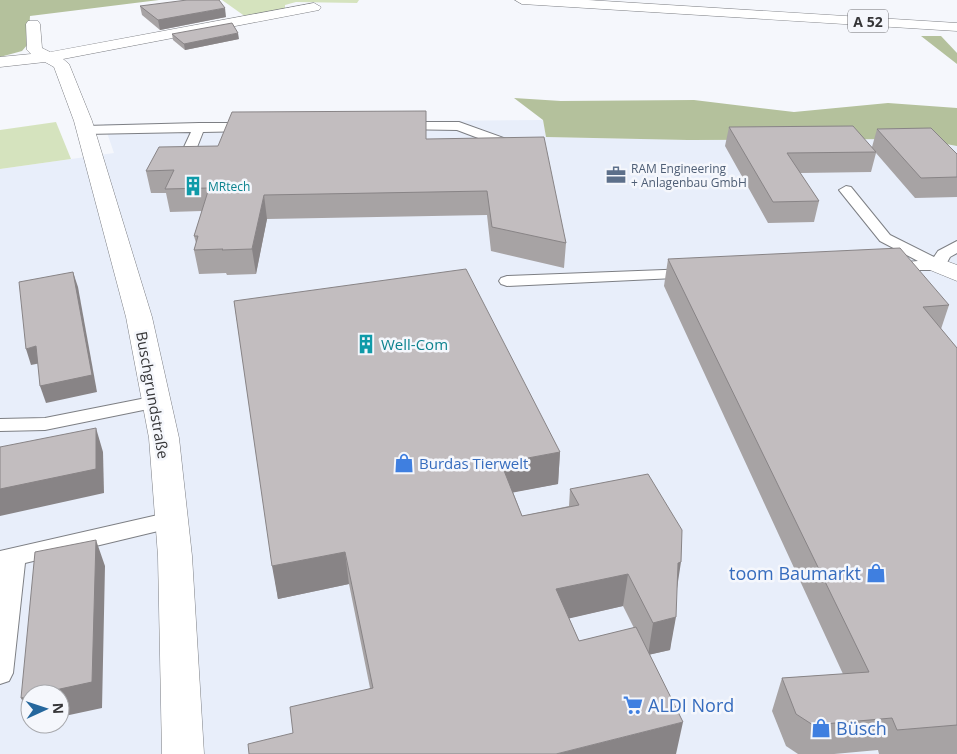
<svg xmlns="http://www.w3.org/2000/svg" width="957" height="754" font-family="'Open Sans',sans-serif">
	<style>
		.built { fill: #e8eefa; fill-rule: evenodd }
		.green { fill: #d5e3be }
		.forest { fill: #b4c19c }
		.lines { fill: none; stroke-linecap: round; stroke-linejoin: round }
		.lane-casing { stroke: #7d7f84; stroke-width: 2 }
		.street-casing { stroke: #7d7f84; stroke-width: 1 }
		.highway-casing { stroke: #7d7f84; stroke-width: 1 }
		.lane { fill: #fff; fill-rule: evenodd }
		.street { fill: #fff; fill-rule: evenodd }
		.highway { fill: #fff; fill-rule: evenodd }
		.wall { fill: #a7a3a4; fill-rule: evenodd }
		.shaded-wall { fill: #888486 }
		.building { fill: #c2bdbf; stroke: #888486 }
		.labels { text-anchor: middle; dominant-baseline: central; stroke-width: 5; stroke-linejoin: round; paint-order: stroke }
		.far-service-label { font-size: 12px; fill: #4e5e75; stroke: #f5f7fc; text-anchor: start }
		.far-culture-label { font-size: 12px; fill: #0d838f; stroke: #f5f7fc; text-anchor: start }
		.shield { fill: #f5f7fc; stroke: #6f6f72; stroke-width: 1 }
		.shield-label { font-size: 14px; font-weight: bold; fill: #353537 }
		.culture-label { font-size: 15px; fill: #0d838f; stroke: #f5f7fc; text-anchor: start }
		.street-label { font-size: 15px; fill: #353537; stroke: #f5f7fc }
		.shop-label { font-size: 15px; fill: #366cbe; stroke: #f5f7fc; text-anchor: start }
		.near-shop-label { font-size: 18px; fill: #366cbe; stroke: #f5f7fc; text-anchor: start }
	</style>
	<rect width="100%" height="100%" fill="#f5f7fc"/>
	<path class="built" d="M543 120 546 137 688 140 903 139 924 140 957 146V754H0V169L114 153 104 124ZM30 694H60V724H30Z"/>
	<g class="green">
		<polygon points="222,0 359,0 357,3 296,2 285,5 285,11 246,17"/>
		<polygon points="56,122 71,159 0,169 0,130"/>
	</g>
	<g class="forest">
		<polygon points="0,0 159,0 30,16 28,44 22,51 0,57"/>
		<polygon points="921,36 941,36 957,53 957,64"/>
		<polygon points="514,98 561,101 694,100 794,112 888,103 957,108 957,146 924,140 903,139 688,140 546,137 543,120"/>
	</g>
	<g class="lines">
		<defs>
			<g id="lane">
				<polygon points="401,122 459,122 512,141 513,144 512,147 502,147 457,130 397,129 395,126 397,123"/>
				<polygon points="199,123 251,123 257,127 251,131 203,132 192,160 185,164 178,160 191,132 85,134 79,130 85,126"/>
				<polygon points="846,186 851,187 890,235 934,257 938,251 957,241 957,253 950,257 944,268 938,270 884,270 882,267 884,264 918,261 880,241 839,190"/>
				<polygon points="690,269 696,271 698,274 696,277 507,286 501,284 499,281 501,278 507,276"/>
				<polygon points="156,396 163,398 166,402 163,406 45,430 0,431 0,419 45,418"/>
				<polygon points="171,512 179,514 182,520 179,526 25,563 13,673 9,681 0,684 0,551"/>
			</g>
			<g id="street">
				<polygon points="314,3 321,7 319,10 63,59 69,64 92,121 152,317 179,438 192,556 204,754 162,754 158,556 149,438 126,317 74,121 54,67 45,62 0,67 0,57 31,54 27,50 26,24 28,21 38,21 40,24 42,48 50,52"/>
				<polygon points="938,258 957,265 957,281 930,270 926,265 930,260"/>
			</g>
			<polygon id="highway" points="515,0 588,0 957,23 957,31 522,4"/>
		</defs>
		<use href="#lane" class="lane-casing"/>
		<use href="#street" class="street-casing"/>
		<use href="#highway" class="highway-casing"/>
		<use href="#lane" class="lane"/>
		<use href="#street" class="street"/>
		<use href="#highway" class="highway"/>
	</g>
	<g class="wall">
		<polygon points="140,6 226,17 160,30 142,15"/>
		<polygon points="172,34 239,39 185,50 173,40"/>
		<polygon points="729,127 872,147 877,129 957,177 957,197 915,198 876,153 871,172 800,173 819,201 814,222 768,223 725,146"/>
		<polygon points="427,139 566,243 564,268 491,251 487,215 267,219 256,274 227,275 226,273 199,274 194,250 196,243 194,236 202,211 170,212 166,193 151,193 146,171 218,146"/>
		<polygon points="668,259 949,305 941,329 957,348 957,754 879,754 878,750 834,754 798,754 786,746 772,711 782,678 843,674 664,286"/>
		<path d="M234 301 560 452 558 484 513 492 522 516 569 506 570 489 677 586 670 650 293 733 370 688 349 584 278 599ZM623 606 634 628 579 641 569 618Z"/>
	</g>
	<g class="shaded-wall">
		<polygon points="225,8 226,17 160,30 158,20"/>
		<polygon points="238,33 239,39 185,50 184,44"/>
		<polygon points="264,195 267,219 256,274 252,249"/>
		<polygon points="73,272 78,287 97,392 46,403 40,386"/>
		<polygon points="36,346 41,363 31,365 26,349"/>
		<polygon points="96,428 103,452 104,493 0,516 0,489"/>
		<polygon points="560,452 558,484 500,495 501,463"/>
		<polygon points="96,540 105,566 102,708 60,717 60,694 37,694"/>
		<polygon points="345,552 349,584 278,599 272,566"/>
		<polygon points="681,562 676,595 678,563"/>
		<polygon points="628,574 623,606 554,622 556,589"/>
		<polygon points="676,617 670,650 648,655 653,623"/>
		<polygon points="30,696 30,717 21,698"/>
		<polygon points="683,722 676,754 556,754"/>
	</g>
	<g class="building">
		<polygon points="187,0 219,0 225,8 158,20 140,6"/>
		<polygon points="232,23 238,33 184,44 172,34"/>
		<polygon points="426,111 426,139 544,137 566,243 492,227 487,191 264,195 252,249 222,250 223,249 194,250 198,236 194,236 209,188 165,189 174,170 146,171 159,147 218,146 232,112"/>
		<polygon points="853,126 876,152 787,153 819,201 773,202 729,127"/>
		<polygon points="931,128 957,154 957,177 921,178 877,129"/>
		<polygon points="900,248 949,305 923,307 957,348 957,725 897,730 892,718 813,725 796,714 782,678 869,672 668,259"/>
		<polygon points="466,269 560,452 501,463 522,516 579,505 570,489 648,474 682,530 681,562 678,563 676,617 653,623 628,574 556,589 579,641 636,627 683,722 556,754 249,754 248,744 293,733 290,707 373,688 345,552 272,566 234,301"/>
		<polygon points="73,272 92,375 40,386 36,346 26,349 19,282"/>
		<polygon points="96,428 96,469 0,489 0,447"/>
		<polygon points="96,540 92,682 37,694 30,694 30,696 21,698 35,552"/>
	</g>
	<defs>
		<symbol id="office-bare" viewBox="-9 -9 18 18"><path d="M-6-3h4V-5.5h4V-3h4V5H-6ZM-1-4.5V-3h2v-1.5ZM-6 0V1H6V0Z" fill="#5c6f8a" stroke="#f5f7fc" stroke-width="2.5" paint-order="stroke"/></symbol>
		<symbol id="building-bare" viewBox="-9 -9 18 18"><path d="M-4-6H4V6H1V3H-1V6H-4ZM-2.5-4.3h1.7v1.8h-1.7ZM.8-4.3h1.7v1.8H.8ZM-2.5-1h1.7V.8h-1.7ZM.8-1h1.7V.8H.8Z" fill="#0f9aa8" stroke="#f5f7fc" stroke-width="2.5" paint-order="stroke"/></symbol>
		<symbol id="shop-bare" viewBox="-9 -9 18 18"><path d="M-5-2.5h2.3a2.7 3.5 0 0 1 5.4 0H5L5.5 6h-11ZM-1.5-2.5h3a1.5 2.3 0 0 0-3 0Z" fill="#3f7fe0" stroke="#f5f7fc" stroke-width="2.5" paint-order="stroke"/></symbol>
		<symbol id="supermarket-bare" viewBox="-9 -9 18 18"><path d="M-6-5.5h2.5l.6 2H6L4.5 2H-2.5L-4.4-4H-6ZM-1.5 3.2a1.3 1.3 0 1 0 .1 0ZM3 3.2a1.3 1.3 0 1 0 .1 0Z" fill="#3f7fe0" stroke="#f5f7fc" stroke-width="2.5" paint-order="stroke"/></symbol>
	</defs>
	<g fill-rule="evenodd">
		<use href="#office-bare" x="602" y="161" width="28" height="28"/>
		<use href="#building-bare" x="179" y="172" width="28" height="28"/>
		<use href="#building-bare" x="352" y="330" width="28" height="28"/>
		<use href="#shop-bare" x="390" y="449" width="28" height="28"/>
		<use href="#shop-bare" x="862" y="559" width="28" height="28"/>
		<use href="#supermarket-bare" x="619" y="691" width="28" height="28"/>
		<use href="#shop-bare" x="807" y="714" width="28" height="28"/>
	</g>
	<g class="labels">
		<g class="far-service-label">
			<text x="631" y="168">RAM Engineering<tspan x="631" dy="14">+ Anlagenbau GmbH</tspan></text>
		</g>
		<g class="far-culture-label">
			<text x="208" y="186">MRtech</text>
		</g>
		<rect class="shield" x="848" y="9.5" width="40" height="23" rx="4"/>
		<g class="shield-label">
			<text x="868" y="21">A 52</text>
		</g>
		<g class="culture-label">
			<text x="381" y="344">Well-Com</text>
		</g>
		<g class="street-label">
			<text transform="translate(153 395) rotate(80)">Buschgrundstraße</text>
		</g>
		<g class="shop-label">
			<text x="419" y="463">Burdas Tierwelt</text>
		</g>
		<g class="near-shop-label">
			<text x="861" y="573" text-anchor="end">toom Baumarkt</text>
			<text x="648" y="705">ALDI Nord</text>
			<text x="836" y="728">Büsch</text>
		</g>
	</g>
	<g transform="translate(45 709) rotate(87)"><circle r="24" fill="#f5f7fc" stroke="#a8a9ad"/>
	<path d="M0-4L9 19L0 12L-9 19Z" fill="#25679d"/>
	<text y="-8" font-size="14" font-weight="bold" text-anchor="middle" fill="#353537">N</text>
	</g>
</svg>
